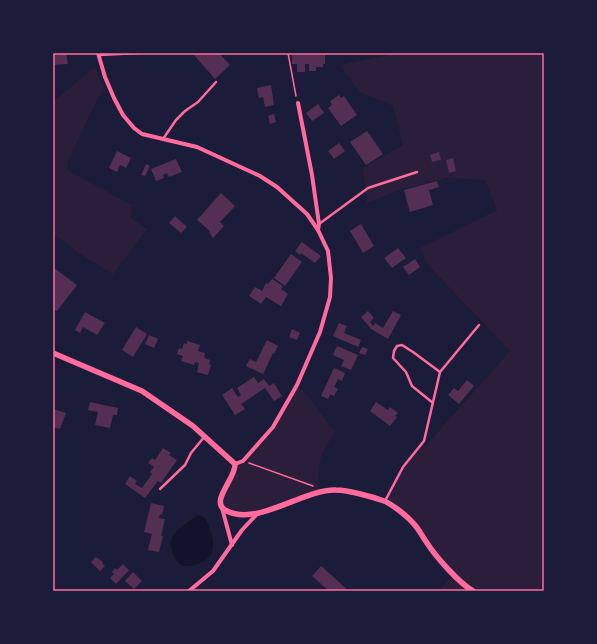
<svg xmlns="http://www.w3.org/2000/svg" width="597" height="644" font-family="Poppins,sans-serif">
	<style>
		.green { fill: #2a1e3b }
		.water { fill: #12122b }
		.building { fill: #542f53 }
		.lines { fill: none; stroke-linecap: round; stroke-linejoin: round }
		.path { stroke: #ff6b9d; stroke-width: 1.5 }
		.service { stroke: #ff6b9d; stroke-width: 2.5 }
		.minor { stroke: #ff6b9d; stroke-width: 4 }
		.tertiary { stroke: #ff6b9d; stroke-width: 5.5 }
		.neatline { fill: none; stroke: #ff6b9d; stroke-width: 1.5 }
	</style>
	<rect width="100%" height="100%" fill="#1b1b3a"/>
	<g class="green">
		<polygon points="399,53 544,53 544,591 438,591 454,575 420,532 385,501 403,467 429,442 510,351 428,265 420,248 497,210 485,180 445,178 399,190 367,203 363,168 403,145 393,106 360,92 340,65"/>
		<polygon points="95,67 104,90 98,98 67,163 67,170 132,205 130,217 147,229 113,274 79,253 53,233 53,102"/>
		<path d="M296 387 303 390 335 432C319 457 317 462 319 493L241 515 222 507 221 494 235 464 244 461 273 427Z"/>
	</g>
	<path class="water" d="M197 515C206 517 206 519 209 527 212 534 215 543 212 551 211 557 205 561 200 563 183 570 175 565 171 547 168 531 188 524 197 515Z"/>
	<g class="building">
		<polygon points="53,53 56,53 56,55 66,53 68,64 53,65"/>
		<polygon points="196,53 219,53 230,65 215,79 194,55"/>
		<polygon points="297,53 325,53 325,64 323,64 323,67 316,67 316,71 309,71 309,64 305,64 305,72 297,72 297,64 292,64 292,54 297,54"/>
		<polygon points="271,85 274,105 265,107 263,97 259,98 257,88"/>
		<polygon points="339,95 341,98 344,96 357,115 341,126 328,108 332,105 330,101"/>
		<polygon points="318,104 324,113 312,121 306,113"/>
		<polygon points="274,114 276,122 270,124 268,116"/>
		<polygon points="367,131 383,154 366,165 350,142"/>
		<polygon points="339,143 345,151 334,159 328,151"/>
		<polygon points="117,151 131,158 126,168 120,165 117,172 109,168"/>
		<polygon points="439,152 441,160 432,162 430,155"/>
		<polygon points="453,158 456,171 449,173 446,160"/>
		<polygon points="176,159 182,172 169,177 167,173 163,175 164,178 156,181 151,169"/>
		<polygon points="146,164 150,166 145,176 141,175"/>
		<polygon points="437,181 439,187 429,190 433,205 410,212 404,190"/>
		<polygon points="221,193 235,206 220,222 224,226 213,238 209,232 210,231 197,220"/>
		<polygon points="175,216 187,227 181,233 169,223"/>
		<polygon points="361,224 374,246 363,253 350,231"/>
		<polygon points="302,242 321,256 315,263 301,253 300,255 295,251"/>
		<polygon points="398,248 406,258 392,268 384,258"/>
		<polygon points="291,254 302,262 285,286 274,278"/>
		<polygon points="415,259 420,267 409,275 403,267"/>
		<polygon points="54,268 77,285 57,311 53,309 53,269"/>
		<polygon points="272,279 283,286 281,289 288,294 281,306 266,297 261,304 249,296 255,287 262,291 266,283 268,284"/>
		<polygon points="368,311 374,318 370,322 373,326 375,323 383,328 393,311 401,315 388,339 371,329 361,317"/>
		<polygon points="85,312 105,323 97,335 83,327 80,333 75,330"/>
		<polygon points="339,323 347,326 344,333 361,340 358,347 333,336"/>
		<polygon points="136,327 147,334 133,357 122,350"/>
		<polygon points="292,329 300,333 297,340 289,337"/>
		<polygon points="149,335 158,339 154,348 145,344"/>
		<polygon points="267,340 278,346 274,354 273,353 263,374 246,366 250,359 256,362"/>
		<polygon points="187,341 200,345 198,351 205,353 204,358 210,360 209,364 211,365 208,375 197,372 199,363 195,362 194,365 181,361 183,356 177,354 179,348 182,349 184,343 187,344"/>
		<polygon points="337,346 358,355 351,370 341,366 344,360 333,355"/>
		<polygon points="362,347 368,349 365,355 359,353"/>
		<polygon points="334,368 345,373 342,381 338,379 334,387 338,389 334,396 330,394 328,399 321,396"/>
		<polygon points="254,377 258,383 264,379 269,386 274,383 282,396 274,401 265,388 241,404 245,409 235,415 222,395 232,388 238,397 241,395 237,388"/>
		<polygon points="467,380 474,386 459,404 448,395 454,388 458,391"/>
		<polygon points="90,402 118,408 117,415 113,415 110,428 95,425 98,412 88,410"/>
		<polygon points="376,402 388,410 390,407 398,413 395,416 397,417 390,426 370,411"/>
		<polygon points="53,409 66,413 60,429 53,427"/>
		<polygon points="163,448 171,453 169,455 177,460 161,483 158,481 145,498 125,484 130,476 137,481 135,484 142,488 152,474 150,472 154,467 148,463 152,458 155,460"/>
		<polygon points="151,503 164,506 162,515 160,514 159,518 165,519 161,536 163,536 159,552 148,550 152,534 144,532"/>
		<polygon points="96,557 103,562 102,563 105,566 100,571 91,562"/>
		<polygon points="123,564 129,570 116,584 110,578 114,574 112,572 115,568 117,570"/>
		<polygon points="321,566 349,591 329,591 312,576"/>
		<polygon points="133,572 142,581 134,589 125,581"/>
	</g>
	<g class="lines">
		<g class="path">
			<polyline points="288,53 296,96"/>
			<polyline points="249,463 313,486"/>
		</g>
		<g class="service">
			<polyline points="99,55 139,53"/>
			<polyline points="163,139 176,120 185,111 198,102 216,82"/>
			<polyline points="319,224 368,188 417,172"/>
			<polyline points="440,372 479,325"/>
			<polyline points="160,489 185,465 191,453 205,436"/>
			<polyline points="385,501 403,467 424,441 440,372 413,352 402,345 397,346 394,351 393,358 406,372 412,386 433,403"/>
		</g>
		<g class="minor">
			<polyline points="98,53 105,77 114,98 123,115 134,128 142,134 197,147 260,176 277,187 307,214 318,230 328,251 331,278 330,297 320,332 297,385 273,427 243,461 235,464"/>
			<polyline points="298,103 312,175 319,224 318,230"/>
			<polyline points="222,508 232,545"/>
			<polyline points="189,591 213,571 242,530 258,513"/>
		</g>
		<path class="tertiary" d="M53 353 142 391 193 426 235 464C236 478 210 501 225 510 257 528 302 489 336 490 348 490 373 497 384 501 392 504 407 516 413 523 419 529 422 536 427 543 436 557 459 583 473 591"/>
	</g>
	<rect width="597" height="644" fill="none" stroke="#1b1b3a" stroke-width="108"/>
	<rect x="54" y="54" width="489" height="536" class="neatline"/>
</svg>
